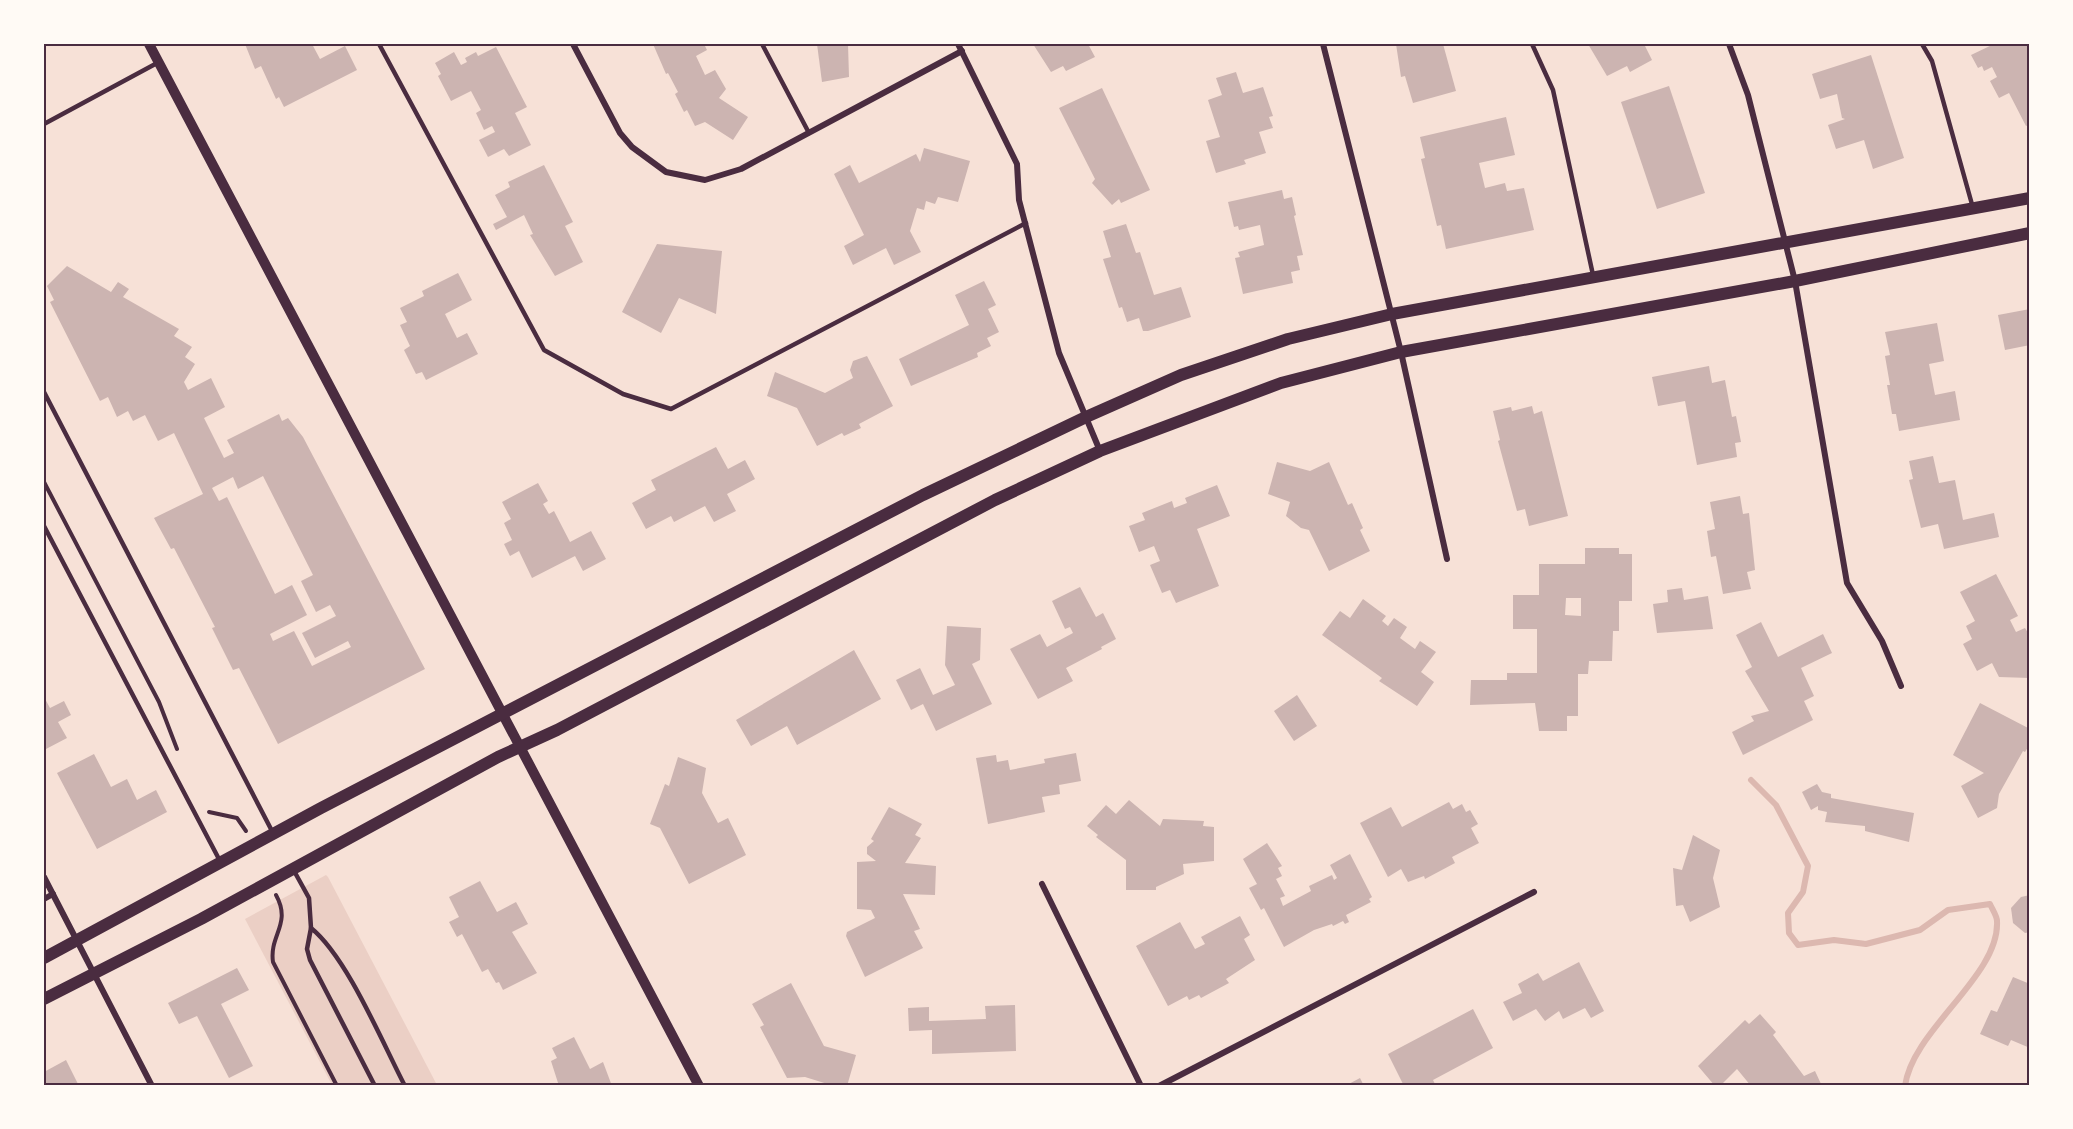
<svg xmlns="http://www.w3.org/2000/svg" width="2073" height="1129" font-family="'Alegreya Sans',sans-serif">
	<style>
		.green { fill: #ebcfc5 }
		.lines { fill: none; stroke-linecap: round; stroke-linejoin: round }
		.stream { stroke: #dcb8b0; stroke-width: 6 }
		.building { fill: #ccb4b1; fill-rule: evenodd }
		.path { stroke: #4a2c40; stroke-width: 4 }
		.service { stroke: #4a2c40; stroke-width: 4.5 }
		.minor { stroke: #4a2c40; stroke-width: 6 }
		.tertiary { stroke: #4a2c40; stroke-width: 10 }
		.secondary { stroke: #4a2c40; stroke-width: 12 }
		.neatline { fill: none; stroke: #4a2c40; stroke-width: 2 }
	</style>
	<rect width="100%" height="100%" fill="#f7e1d7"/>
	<polygon class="green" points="326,875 328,877 437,1085 332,1085 245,919"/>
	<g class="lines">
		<path class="stream" d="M1751 780 1776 805 1808 866 1803 892 1788 913 1789 933 1798 945 1834 940 1866 944 1920 930 1948 910 1990 904C1992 909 1997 916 1997 921 2000 976 1912 1030 1905 1086"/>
	</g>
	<g class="building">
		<polygon points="245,44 312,44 320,59 345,46 357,70 284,107 279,97 276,99 261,66 255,69"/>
		<polygon points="653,44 704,44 707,50 696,56 705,75 715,70 726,89 719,98 748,117 733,140 705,122 695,126 687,110 684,112 675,94 678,92 668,73 666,74"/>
		<polygon points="817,44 848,44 849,77 822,82"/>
		<polygon points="1033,44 1088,44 1095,57 1066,71 1063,66 1051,72"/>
		<polygon points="1396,44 1443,44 1456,91 1413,103 1405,76 1401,77"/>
		<polygon points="1588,44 1644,44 1652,60 1630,72 1627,66 1607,76"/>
		<polygon points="1994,44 2030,44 2030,124 2026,126 2009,93 1999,98 1990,81 1997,77 1992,67 1984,71 1982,66 1978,68 1971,55"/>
		<polygon points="496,47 527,107 515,113 531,145 509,156 504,149 488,157 479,140 495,132 492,126 484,130 476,113 481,110 471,91 451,101 438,76 441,74 435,63 454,52 461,65 467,62 465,58 476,52 478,56"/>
		<polygon points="1871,55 1904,158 1873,169 1864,140 1836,149 1828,125 1845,119 1842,118 1837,94 1820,99 1812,74"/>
		<polygon points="1236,72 1243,93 1263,87 1273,116 1269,117 1273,128 1259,132 1266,153 1244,160 1246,164 1216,173 1206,141 1220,137 1208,100 1222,95 1216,78"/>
		<polygon points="1669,86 1705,193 1657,209 1621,102"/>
		<polygon points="1102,88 1150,190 1121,203 1119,199 1112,205 1092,183 1095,179 1059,108"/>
		<polygon points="1506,117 1515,155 1479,163 1485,188 1505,183 1507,191 1524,188 1534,230 1446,249 1441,225 1437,226 1421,159 1425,158 1420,137"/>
		<polygon points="924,148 970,161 958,202 938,197 935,204 926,201 924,210 917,208 910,231 921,252 894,265 886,248 853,265 844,246 864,235 834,174 850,165 859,183 916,154 920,162"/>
		<polygon points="544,165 573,222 565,226 583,262 555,276 530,235 533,234 524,215 496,230 493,224 507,217 495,195 510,187 508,182"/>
		<polygon points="1282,190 1284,199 1292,197 1296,215 1294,216 1303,255 1297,256 1300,270 1291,272 1293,283 1243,294 1235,258 1240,257 1238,252 1264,245 1260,225 1239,230 1238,226 1234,227 1228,202"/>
		<polygon points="1126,224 1136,253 1140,252 1154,295 1181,287 1191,317 1148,331 1143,331 1139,318 1127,322 1122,307 1119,308 1103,259 1111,257 1103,231"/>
		<polygon points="657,244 722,251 716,314 679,298 661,333 622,312"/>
		<path d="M67 266 111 292 118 282 129 289 123 297 179 329 174 336 192 347 185 357 195 364 184 382 188 390 211 378 225 407 204 418 224 458 234 453 227 440 279 414 282 421 288 418 303 437 425 669 278 744 239 668 233 670 212 628 215 627 174 548 171 549 154 518 203 494 174 433 158 441 145 415 133 421 128 411 117 417 108 397 100 401 50 302 54 300 47 286ZM263 476 313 575 301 581 316 612 330 605 336 616 302 633 315 658 348 641 351 647 312 666 294 631 273 641 270 634 307 615 292 585 275 594 227 497 219 501 212 488 233 477 238 489Z"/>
		<polygon points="458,273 472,300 445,314 457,338 467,333 478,354 426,380 422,372 416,374 404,350 410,346 400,325 407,322 400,308 424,296 422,291"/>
		<polygon points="984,281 996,305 988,309 999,332 987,338 991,346 977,353 978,357 911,386 899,359 969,325 955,295"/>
		<polygon points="2030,309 2030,345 2005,350 1998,315"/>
		<polygon points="1937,323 1944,361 1929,364 1935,395 1955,391 1960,420 1899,431 1896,414 1892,414 1887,385 1890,385 1885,356 1890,355 1885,332"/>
		<polygon points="867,356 893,406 859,424 861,428 844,436 842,433 817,446 797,408 767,396 775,372 825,393 853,378 850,370 853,361"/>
		<polygon points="1709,366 1712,383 1725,380 1732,417 1736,416 1741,442 1735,443 1737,457 1697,465 1685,401 1658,406 1652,377"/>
		<polygon points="1532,406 1534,414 1542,411 1568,516 1529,526 1525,509 1517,511 1498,441 1500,440 1493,411 1511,407 1512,411"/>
		<polygon points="716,447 728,469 745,460 755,479 727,494 736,511 714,522 705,506 674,522 671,516 646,529 632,503 656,490 651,480"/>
		<polygon points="1933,456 1939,483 1955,480 1963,520 1994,513 1999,537 1944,549 1938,524 1921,528 1909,480 1913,479 1909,461"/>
		<polygon points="1277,462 1310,471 1329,462 1348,505 1352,503 1363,528 1360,530 1370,551 1329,571 1309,530 1301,528 1286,516 1290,502 1268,494"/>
		<polygon points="538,483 548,501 543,504 549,514 554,511 570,542 591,531 606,559 583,571 575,556 532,578 519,551 510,556 504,544 512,540 504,523 511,519 502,502"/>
		<polygon points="1217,485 1230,516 1197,529 1219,586 1176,603 1170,590 1162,593 1150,565 1160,561 1154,546 1139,552 1129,526 1145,520 1142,513 1172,501 1174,508 1187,503 1185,498"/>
		<polygon points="1740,496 1743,514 1749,513 1755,570 1747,572 1751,589 1723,594 1716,556 1711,557 1707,531 1715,529 1710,502"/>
		<path d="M1585 548H1619V554H1632V601H1619V631H1613L1612 661H1589L1588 674H1578V716H1567V731H1539L1535 703 1470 705 1471 680H1507V673H1537V629H1513V595H1539V564H1585ZM1566 598H1581V616L1565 615Z"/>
		<polygon points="1996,574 2018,616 2010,620 2016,632 2025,628 2030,636 2030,678 1999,677 1992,663 1977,671 1963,644 1972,639 1966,626 1975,621 1960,592"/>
		<polygon points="1080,587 1096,617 1103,613 1116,639 1101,647 1102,649 1066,668 1073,681 1038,699 1010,649 1040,634 1047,647 1073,633 1070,627 1065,629 1052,601"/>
		<polygon points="1682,588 1684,600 1708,596 1713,629 1657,633 1653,604 1668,602 1667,590"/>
		<polygon points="1363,599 1386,616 1382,621 1388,626 1394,618 1407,627 1400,638 1415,649 1420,641 1436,652 1421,672 1434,682 1417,706 1379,681 1382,678 1322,635 1340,611 1350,618"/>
		<polygon points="1761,622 1778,657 1823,634 1832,653 1801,668 1814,696 1804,701 1813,720 1743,755 1732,732 1754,721 1751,716 1769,711 1745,671 1752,667 1736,635"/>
		<polygon points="947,626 981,628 980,660 972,664 992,704 936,731 923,704 911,710 896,680 920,668 933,695 955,685 945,665"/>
		<polygon points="854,650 881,699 797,745 787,726 751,746 736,720"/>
		<polygon points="1297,695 1317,726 1294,741 1274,711"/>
		<polygon points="44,697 50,708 64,701 71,715 58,722 67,738 46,749 44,744"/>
		<polygon points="1980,703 2030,729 2030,744 2025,752 2023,751 1999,794 1997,808 1978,818 1961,786 1984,773 1953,755"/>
		<polygon points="1076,753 1081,781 1059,785 1060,794 1042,797 1045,812 988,824 976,758 996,755 997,762 1008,760 1010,770 1045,763 1044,759"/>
		<polygon points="94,754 111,787 127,779 137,800 156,790 167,812 97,849 57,773"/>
		<polygon points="678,757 706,768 702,793 718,823 728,818 746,855 689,884 660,828 650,824 665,784 669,786"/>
		<polygon points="1817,784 1822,792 1831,794 1831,798 1914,813 1909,842 1865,831 1865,826 1825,822 1827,812 1818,810 1818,806 1811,810 1802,792"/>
		<polygon points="1129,800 1160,826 1163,819 1204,821 1203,826 1214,827 1214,861 1183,864 1184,874 1156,887 1156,890 1126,890 1126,860 1096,837 1098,835 1087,826 1106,805 1116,814"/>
		<polygon points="1449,802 1453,809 1462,804 1466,812 1470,810 1478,824 1471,828 1479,843 1452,857 1455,863 1425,879 1424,876 1408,882 1401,869 1388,877 1360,823 1391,807 1402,827"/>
		<polygon points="889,807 922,824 915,835 921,838 905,863 936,866 935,895 903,894 920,929 914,931 923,948 865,977 846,936 847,932 875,918 871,910 857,909 857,862 876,861 867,854 867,847 874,841 871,839"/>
		<polygon points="1693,835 1720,850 1713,878 1720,907 1690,922 1683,905 1676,906 1673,868 1682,870"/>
		<polygon points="1267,843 1282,866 1278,868 1282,876 1276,879 1285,896 1280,898 1283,906 1311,891 1309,886 1332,875 1334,880 1337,878 1330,865 1350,854 1372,897 1369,899 1371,902 1346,915 1349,922 1345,924 1343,921 1333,926 1332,924 1314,930 1284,947 1264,908 1261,910 1249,888 1257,884 1243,859"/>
		<polygon points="480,881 497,912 516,902 528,924 512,932 537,973 503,990 499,982 496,983 488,969 482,972 462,934 457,937 449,922 459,917 449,897"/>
		<polygon points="2030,895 2030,932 2025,933 2013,923 2011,908 2021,897"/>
		<polygon points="1240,916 1250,935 1244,939 1255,960 1226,979 1229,983 1201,998 1199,995 1189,1000 1187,996 1168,1006 1136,946 1180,922 1195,949 1205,944 1201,937"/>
		<polygon points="1579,962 1604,1011 1591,1018 1585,1008 1563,1019 1559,1011 1545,1021 1536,1009 1513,1021 1503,1002 1522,993 1518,984 1538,973 1543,981"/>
		<polygon points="237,968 249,990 221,1004 253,1066 229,1078 197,1016 179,1024 168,1003"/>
		<polygon points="2013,977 2030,984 2030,1048 2011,1040 2008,1046 1980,1034 1991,1010 1997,1012"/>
		<polygon points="791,983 824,1046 856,1055 847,1086 834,1086 805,1077 787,1078 760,1027 764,1025 752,1004"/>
		<polygon points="1015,1005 1016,1051 932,1054 932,1030 909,1031 908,1008 929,1007 929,1021 986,1019 985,1006"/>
		<polygon points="1473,1009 1493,1048 1433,1080 1436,1086 1404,1086 1388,1054"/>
		<polygon points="1760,1014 1776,1032 1773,1035 1804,1076 1815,1071 1822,1086 1751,1086 1737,1069 1720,1086 1715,1086 1698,1066 1745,1020 1749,1024"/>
		<polygon points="574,1037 590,1069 603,1062 612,1086 559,1086 551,1061 557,1058 552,1048"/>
		<polygon points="66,1060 79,1086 44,1086 44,1072"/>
		<polygon points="1360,1078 1364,1086 1345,1086"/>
	</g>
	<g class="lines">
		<g class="path">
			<polyline points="44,482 159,702 177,749"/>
			<polyline points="209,812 237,818 246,831"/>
			<path d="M276 895C292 924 269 935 273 962L337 1086"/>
		</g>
		<g class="service">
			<polyline points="379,44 544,350 623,394 671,409 1026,223"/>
			<polyline points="762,44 809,133"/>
			<polyline points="1532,44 1553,90 1593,275"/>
			<polyline points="1922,44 1932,61 1973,208"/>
			<polyline points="44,124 159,62"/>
			<polyline points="44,392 272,831"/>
			<polyline points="44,526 220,861"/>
			<polyline points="293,869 309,898 311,928"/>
			<path d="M375 1086 310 960 307 949 311 928C347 957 382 1042 405 1086"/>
		</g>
		<g class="minor">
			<polyline points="573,44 620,133 632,147 666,172 705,180 741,169 962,51"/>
			<polyline points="958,44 1017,164 1019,200 1059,353 1100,451"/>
			<polyline points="1323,44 1401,352 1447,559"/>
			<polyline points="1729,44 1748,95 1795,281 1847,583 1882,641 1901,686"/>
			<polyline points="44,877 152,1086"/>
			<polyline points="1042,884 1141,1086"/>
			<polyline points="44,899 53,894"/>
			<polyline points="1159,1086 1534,892"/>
		</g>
		<polyline class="tertiary" points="149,44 699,1086"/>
		<g class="secondary">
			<polyline points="44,958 321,808 923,495 1086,417 1181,375 1288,339 1392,314 2030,198"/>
			<polyline points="44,999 201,919 498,757 557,730 995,500 1100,451 1281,383 1401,352 1795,281 2030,233"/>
		</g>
	</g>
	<rect width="2073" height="1129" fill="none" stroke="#fffaf5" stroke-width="90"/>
	<rect x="45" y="45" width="1983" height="1039" class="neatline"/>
</svg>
